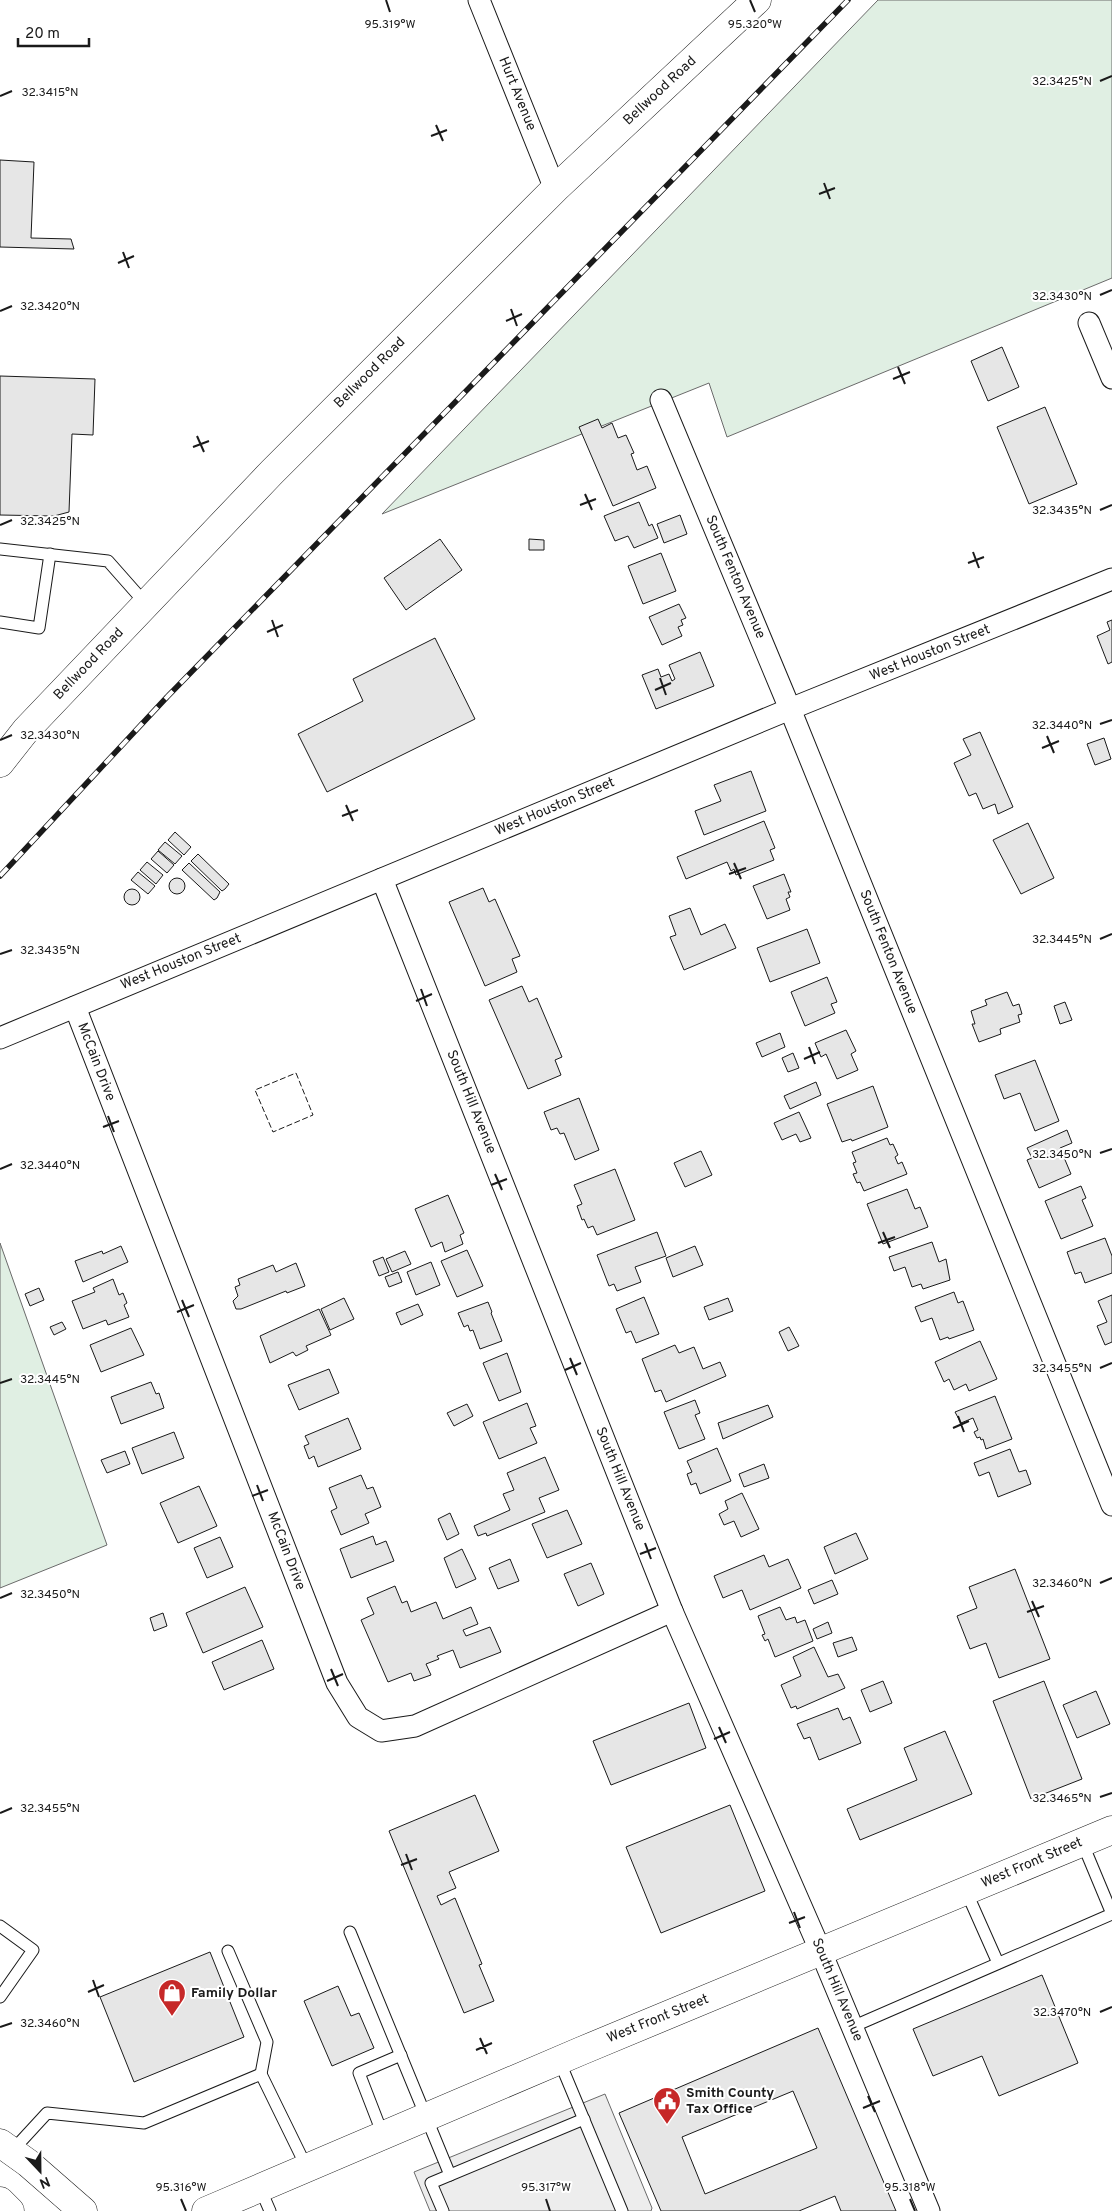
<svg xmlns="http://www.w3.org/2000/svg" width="1112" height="2211" font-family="Overpass,sans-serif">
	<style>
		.green { fill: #e0efe3; stroke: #6a6a6a }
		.parking { fill: #ededed; stroke: #6a6a6a }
		.building { fill: #e6e6e6; stroke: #1a1a1a; fill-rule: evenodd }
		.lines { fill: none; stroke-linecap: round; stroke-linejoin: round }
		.lane-casing { stroke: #1a1a1a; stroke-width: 13 }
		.street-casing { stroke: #1a1a1a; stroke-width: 23 }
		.secondary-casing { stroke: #1a1a1a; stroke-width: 29 }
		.primary-casing { stroke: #1a1a1a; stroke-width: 29 }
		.lane { stroke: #fff; stroke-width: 11 }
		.street { stroke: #fff; stroke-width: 21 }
		.secondary { stroke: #fff; stroke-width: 28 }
		.primary { stroke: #fff; stroke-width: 28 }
		.rail-casing { stroke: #1a1a1a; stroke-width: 5.5 }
		.rail { stroke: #fff; stroke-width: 4; stroke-dasharray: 11; stroke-linecap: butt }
		.fence { stroke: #1a1a1a; stroke-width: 1; stroke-dasharray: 6 2.5; stroke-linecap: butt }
		.ticks { fill: none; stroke: #1a1a1a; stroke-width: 2 }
		.labels { text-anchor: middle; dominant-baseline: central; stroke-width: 4; stroke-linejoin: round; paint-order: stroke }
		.street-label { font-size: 14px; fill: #1a1a1a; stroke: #fff }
		.poi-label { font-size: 14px; font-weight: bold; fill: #1a1a1a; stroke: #fff; text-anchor: start }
		.ticks-label { font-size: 12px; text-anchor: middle; fill: #1a1a1a; stroke: #fff; stroke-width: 4; stroke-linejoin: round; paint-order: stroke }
	</style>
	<rect width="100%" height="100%" fill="#fff"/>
	<g class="green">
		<polygon points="878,0 1112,0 1112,278 727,437 709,383 382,514"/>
		<polygon points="0,1243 107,1545 0,1588"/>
	</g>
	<polygon class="parking" points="605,2094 652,2208 651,2211 430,2211 414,2172"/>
	<g class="building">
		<polygon points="0,160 34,162 31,238 71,239 74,249 0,247"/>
		<polygon points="1002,347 1019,387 988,401 971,361"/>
		<polygon points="0,376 95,379 93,435 72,434 69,512 54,516 0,515"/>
		<polygon points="1045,407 1077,484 1029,504 997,427"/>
		<polygon points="598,419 602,428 612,423 618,438 626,435 634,453 631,454 637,470 647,466 656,488 613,506 579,427"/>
		<polygon points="639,502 649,526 652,524 658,538 634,548 628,536 615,541 604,516"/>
		<polygon points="680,515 687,534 664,543 657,524"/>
		<polygon points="440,539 462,570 406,610 384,578"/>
		<polygon points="529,539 544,540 544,550 529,550"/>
		<polygon points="661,553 676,591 643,604 628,566"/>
		<polygon points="679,604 686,618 681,620 683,625 678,627 682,636 662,645 649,617"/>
		<polygon points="1112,620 1112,662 1108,664 1097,636 1110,630 1107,622"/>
		<polygon points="435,638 475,719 327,792 298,734 363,701 353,679"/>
		<polygon points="700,652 714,686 656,709 642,675 658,669 661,677 669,674 672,681 675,679 669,665"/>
		<polygon points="980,732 1013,807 998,814 995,804 983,809 976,793 969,796 954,763 971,755 963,739"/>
		<polygon points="1104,738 1111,759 1095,765 1087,744"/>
		<polygon points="751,771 766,811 704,835 695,811 721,801 714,785"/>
		<polygon points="764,821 775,848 770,850 774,860 736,875 734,869 731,871 727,862 686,879 677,857"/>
		<polygon points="1028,823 1054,878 1021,894 993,840"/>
		<polygon points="175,832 191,847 184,855 168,840"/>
		<polygon points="165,842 182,856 175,864 158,850"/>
		<polygon points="158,851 174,865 167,873 151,859"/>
		<polygon points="198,854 229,884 225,889 222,891 191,861"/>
		<polygon points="147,862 163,875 156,884 140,870"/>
		<polygon points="189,863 220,892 217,898 214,900 182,870"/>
		<polygon points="138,872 155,886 148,894 131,880"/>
		<polygon points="784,874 791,892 788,892 790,897 786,899 790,910 767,919 753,886"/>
		<circle cx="177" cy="886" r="8"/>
		<polygon points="483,888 489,902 495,899 520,956 512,959 517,972 485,986 449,902"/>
		<circle cx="132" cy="897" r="8"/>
		<polygon points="690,908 701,935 725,924 736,948 684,970 670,937 676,935 669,916"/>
		<polygon points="807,929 820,963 770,982 757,948"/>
		<polygon points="827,977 837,1002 831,1004 835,1013 805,1026 791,992"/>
		<polygon points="522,986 529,1002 537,998 562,1057 555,1060 561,1075 528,1089 489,1000"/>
		<polygon points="1007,992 1013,1006 1019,1004 1022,1014 1018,1015 1020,1022 1000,1029 1001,1034 979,1042 972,1024 975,1024 971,1011 987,1005 985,1000"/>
		<polygon points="1065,1002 1072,1020 1060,1024 1054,1006"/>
		<polygon points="846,1030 856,1051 851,1054 858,1070 837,1079 826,1054 821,1057 815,1043"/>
		<polygon points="780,1033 785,1047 762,1057 756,1043"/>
		<polygon points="793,1053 799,1068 788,1072 782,1058"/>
		<polygon points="1035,1060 1059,1121 1035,1131 1020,1093 1004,1099 995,1075"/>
		<polygon points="816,1082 821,1095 790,1109 784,1096"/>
		<polygon points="873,1086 888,1127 852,1141 851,1139 842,1142 827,1104"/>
		<polygon points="579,1098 599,1150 575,1160 564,1133 560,1134 557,1128 551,1130 544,1112"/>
		<polygon points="799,1112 811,1138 800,1142 796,1134 782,1140 774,1123"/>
		<polygon points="1067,1130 1072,1143 1060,1148 1071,1174 1039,1188 1027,1160 1032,1158 1027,1148"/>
		<polygon points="887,1138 890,1145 893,1144 898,1155 895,1157 898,1164 902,1162 907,1174 864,1191 860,1182 857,1183 853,1174 857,1173 853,1163 856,1162 852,1152"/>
		<polygon points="701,1151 712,1175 685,1187 674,1163"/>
		<polygon points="615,1169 635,1220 597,1235 593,1226 588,1228 584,1219 582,1220 577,1206 582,1204 574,1185"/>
		<polygon points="1081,1186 1086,1198 1082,1200 1093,1226 1061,1239 1045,1201"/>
		<polygon points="907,1189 915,1209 920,1207 928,1227 883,1244 867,1204"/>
		<polygon points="448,1195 464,1233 460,1235 463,1244 445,1252 442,1242 431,1247 415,1209"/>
		<polygon points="657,1232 666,1256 635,1267 641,1282 617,1291 614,1284 609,1286 597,1255"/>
		<polygon points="1105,1238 1112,1256 1112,1273 1085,1283 1081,1272 1075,1274 1067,1252"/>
		<polygon points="932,1242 939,1262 946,1259 950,1280 923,1289 921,1284 912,1287 905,1267 894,1271 889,1257"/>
		<polygon points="121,1246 128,1262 83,1282 75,1261 102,1251 103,1254"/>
		<polygon points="695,1246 703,1265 673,1277 666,1258"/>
		<polygon points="467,1250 483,1286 457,1297 441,1261"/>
		<polygon points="405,1251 411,1264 392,1272 386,1259"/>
		<polygon points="383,1257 389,1272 379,1276 373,1261"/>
		<polygon points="431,1262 440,1285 416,1295 407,1272"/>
		<polygon points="296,1263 305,1286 287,1293 286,1291 241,1309 236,1309 233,1301 238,1296 235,1287 240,1285 238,1279 273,1265 276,1272"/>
		<polygon points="398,1272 402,1282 389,1287 385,1277"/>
		<polygon points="113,1279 119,1295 123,1293 127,1303 124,1305 129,1317 108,1325 106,1320 83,1329 72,1301 95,1292 93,1288"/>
		<polygon points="39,1288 44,1300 30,1306 25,1294"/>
		<polygon points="954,1292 958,1303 963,1301 974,1330 949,1339 948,1337 940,1340 932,1318 921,1322 915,1307"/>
		<polygon points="1112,1295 1112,1342 1105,1345 1097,1326 1107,1322 1098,1301"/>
		<polygon points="644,1297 659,1334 636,1343 631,1331 626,1333 616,1309"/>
		<polygon points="344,1298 354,1319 330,1330 321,1309"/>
		<polygon points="728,1298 733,1311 709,1320 704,1307"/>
		<polygon points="488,1302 492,1312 491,1313 502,1341 480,1349 473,1330 470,1331 468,1325 464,1327 458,1313"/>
		<polygon points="418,1304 423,1315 401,1325 396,1313"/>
		<polygon points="319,1309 331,1335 306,1346 308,1350 296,1356 293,1352 270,1363 260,1336"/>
		<polygon points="62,1322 66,1329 54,1335 50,1327"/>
		<polygon points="789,1327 799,1346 788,1351 779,1332"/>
		<polygon points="131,1328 144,1355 101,1372 90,1345"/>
		<polygon points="980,1341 997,1379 969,1391 966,1384 954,1390 949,1379 944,1382 935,1362"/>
		<polygon points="675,1345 679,1353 694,1347 703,1369 720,1362 726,1376 666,1402 661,1390 655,1392 642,1359"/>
		<polygon points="507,1353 521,1392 499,1401 483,1363"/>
		<polygon points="329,1369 339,1393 299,1410 288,1385"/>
		<polygon points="151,1382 156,1394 159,1393 164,1408 121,1424 111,1397"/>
		<polygon points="995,1396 1012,1439 986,1449 983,1439 981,1440 980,1437 977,1438 974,1432 978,1430 973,1418 961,1423 955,1412"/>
		<polygon points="695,1400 700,1413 695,1415 705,1439 679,1449 664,1412"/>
		<polygon points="527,1403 536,1426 530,1428 537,1443 499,1459 483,1422"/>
		<polygon points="467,1404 473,1416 454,1426 447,1413"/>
		<polygon points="768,1405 773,1417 723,1439 718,1423"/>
		<polygon points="348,1418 361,1449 318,1467 314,1456 309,1459 304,1446 309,1444 305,1436"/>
		<polygon points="174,1432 184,1458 142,1474 132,1448"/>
		<polygon points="717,1448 731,1481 700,1494 696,1483 691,1485 687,1474 692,1472 687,1461"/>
		<polygon points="1010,1449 1019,1472 1026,1470 1031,1484 998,1497 989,1472 979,1476 974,1463"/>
		<polygon points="125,1451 130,1464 107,1473 101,1460"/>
		<polygon points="545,1457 559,1490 539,1498 545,1512 487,1536 486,1533 478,1536 474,1526 510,1510 503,1494 514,1490 507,1473"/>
		<polygon points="764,1464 769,1478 744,1487 739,1474"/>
		<polygon points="361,1475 367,1489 373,1487 381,1507 365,1514 369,1523 341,1535 331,1511 337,1508 329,1488"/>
		<polygon points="199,1486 217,1526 178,1543 160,1503"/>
		<polygon points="742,1493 759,1529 741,1537 734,1521 724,1525 719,1514 728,1509 725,1501"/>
		<polygon points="567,1510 582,1544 547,1558 532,1524"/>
		<polygon points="450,1513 459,1534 447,1540 438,1519"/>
		<polygon points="856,1533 868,1559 835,1574 824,1547"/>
		<polygon points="373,1536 376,1545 386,1541 394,1561 351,1578 340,1549"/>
		<polygon points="220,1537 233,1567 207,1578 194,1548"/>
		<polygon points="462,1549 476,1579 456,1588 444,1558"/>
		<polygon points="764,1555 769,1567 788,1559 801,1588 750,1610 742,1590 723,1598 714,1576"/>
		<polygon points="510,1559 519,1581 498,1589 489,1568"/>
		<polygon points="591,1563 604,1594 578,1606 564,1574"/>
		<polygon points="1015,1569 1050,1659 999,1678 986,1643 970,1649 957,1616 977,1608 969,1587"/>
		<polygon points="832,1580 838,1594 814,1604 808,1590"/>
		<polygon points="395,1586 402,1603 407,1601 411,1612 436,1602 443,1619 471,1607 478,1624 463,1630 466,1636 490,1627 501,1652 460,1668 453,1650 437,1656 439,1659 426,1664 431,1675 414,1681 411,1673 388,1682 361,1620 374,1614 367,1598"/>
		<polygon points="245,1587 263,1627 203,1653 186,1613"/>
		<polygon points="780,1607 786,1620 795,1617 797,1623 805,1620 813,1641 775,1657 768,1639 765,1641 762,1635 765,1634 758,1616"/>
		<polygon points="163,1613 167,1626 154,1631 150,1618"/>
		<polygon points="828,1622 832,1633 817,1639 813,1629"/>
		<polygon points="852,1637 857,1650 838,1657 833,1643"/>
		<polygon points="262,1640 274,1669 224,1690 212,1662"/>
		<polygon points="814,1647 828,1677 838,1674 845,1688 797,1709 796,1706 791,1708 781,1685 801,1676 793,1657"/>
		<polygon points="883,1681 892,1703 870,1712 861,1690"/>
		<polygon points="1044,1681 1082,1779 1031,1799 993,1701"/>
		<polygon points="1096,1691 1110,1724 1077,1738 1063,1705"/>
		<polygon points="689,1703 706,1748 611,1785 593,1741"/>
		<polygon points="838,1708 843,1720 850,1717 861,1743 819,1760 810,1737 804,1739 797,1724"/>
		<polygon points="945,1731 972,1794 860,1840 847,1809 917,1780 904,1748"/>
		<polygon points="475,1795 499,1851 449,1872 456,1888 437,1896 441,1905 455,1898 482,1964 479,1965 494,2001 464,2013 389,1831"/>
		<polygon points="730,1805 765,1891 661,1933 626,1847"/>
		<polygon points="210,1952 244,2037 134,2082 100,1997"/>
		<polygon points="1042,1975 1078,2063 999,2096 982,2056 933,2076 913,2029"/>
		<polygon points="338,1986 351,2016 359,2013 374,2048 332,2066 304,2001"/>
		<path d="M818 2028 896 2211H841L835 2196 799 2211H661L619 2113ZM793 2091 817 2148 705 2194 682 2137Z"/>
	</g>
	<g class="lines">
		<defs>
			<g id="lane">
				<polyline points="0,549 108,561 146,604"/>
				<polyline points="0,622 39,628 50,554"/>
				<polyline points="1082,1842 1112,1914"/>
				<polyline points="966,1891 998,1963"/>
				<polyline points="0,1926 33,1950 0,1997"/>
				<polyline points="350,1932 450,2175"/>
				<polyline points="228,1951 267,2042 261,2074"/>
				<polyline points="852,2027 1112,1914"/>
				<polyline points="559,2060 622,2211"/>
				<polyline points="383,2135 359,2073 401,2055"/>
				<polyline points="12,2151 47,2113 144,2123 261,2074 307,2168"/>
				<polyline points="260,2188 270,2211"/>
				<polyline points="443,2211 431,2183 584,2119"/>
			</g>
			<g id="street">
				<polyline points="479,0 555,189"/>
				<polyline points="1089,323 1112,378"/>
				<polyline points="661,400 790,709 1112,1505"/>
				<polyline points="382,879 672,1611 821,1952 929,2211"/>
				<polyline points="75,1007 337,1683 358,1717 381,1731 415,1726 672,1611"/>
				<polyline points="0,1038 790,709 1112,579"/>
			</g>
			<polyline id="secondary" points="0,763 26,730 272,472 555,189 757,0"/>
			<g id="primary">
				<polyline points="0,2143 28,2163 83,2211"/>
				<polyline points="0,2201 10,2211"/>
				<polyline points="206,2211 581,2051 1112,1830"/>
			</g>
		</defs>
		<use href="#lane" class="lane-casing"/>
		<use href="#street" class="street-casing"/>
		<use href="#secondary" class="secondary-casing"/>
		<use href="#primary" class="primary-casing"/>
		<use href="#lane" class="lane"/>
		<use href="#street" class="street"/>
		<use href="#secondary" class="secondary"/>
		<use href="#primary" class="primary"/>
		<defs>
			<polyline id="rail" points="0,876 167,697 848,0"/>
		</defs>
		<use href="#rail" class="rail-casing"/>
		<use href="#rail" class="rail"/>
		<polygon class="fence" points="296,1073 313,1115 273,1132 255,1090"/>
	</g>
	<path class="ticks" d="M386 0 390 12M750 0 755 12M1100 81 1112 76M0 96 12 91M436 125 443 141M431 136 447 130M824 183 830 199M819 194 835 188M123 252 129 268M118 263 134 256M1100 295 1112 290M511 309 517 326M0 311 12 306M506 321 522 314M898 367 905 384M893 379 910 372M197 436 204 452M193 447 209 441M585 494 592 510M580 505 596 499M1100 510 1112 505M0 525 12 520M973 552 979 568M968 563 984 557M272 620 278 637M267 632 283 625M660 678 666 695M655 690 671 683M1100 724 1112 720M1047 736 1054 753M0 740 12 735M1042 748 1059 741M346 805 353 821M342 816 358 810M734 863 741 879M729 874 746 868M1100 939 1112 934M0 954 12 950M421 989 427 1006M416 1001 432 994M809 1047 815 1064M804 1059 820 1052M108 1116 114 1132M103 1127 119 1121M1100 1153 1112 1149M0 1169 12 1164M495 1174 502 1190M491 1185 507 1179M883 1232 890 1248M878 1243 895 1237M182 1300 189 1317M177 1312 194 1305M570 1358 577 1375M1100 1368 1112 1363M565 1370 581 1363M0 1383 12 1379M958 1416 964 1432M953 1428 969 1421M257 1485 263 1501M252 1496 268 1490M645 1543 651 1559M640 1554 656 1548M1100 1583 1112 1578M0 1598 12 1593M1032 1601 1039 1617M1027 1612 1044 1606M331 1669 338 1686M327 1681 343 1674M719 1727 726 1743M714 1739 730 1732M1100 1797 1112 1793M0 1813 12 1808M406 1854 412 1870M401 1865 417 1859M794 1912 800 1928M789 1923 805 1917M93 1980 99 1997M88 1992 104 1985M1100 2012 1112 2007M0 2027 12 2023M480 2038 487 2054M476 2050 492 2043M868 2096 875 2112M863 2108 880 2101M181 2199 186 2211M546 2199 550 2211M910 2199 915 2211"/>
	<defs>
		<symbol id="shop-pin" viewBox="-11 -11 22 30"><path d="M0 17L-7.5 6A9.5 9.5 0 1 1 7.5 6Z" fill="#c62828" stroke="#fff"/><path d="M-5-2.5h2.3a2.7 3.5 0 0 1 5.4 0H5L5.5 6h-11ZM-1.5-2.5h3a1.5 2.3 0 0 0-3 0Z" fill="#fff"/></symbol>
		<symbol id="civic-pin" viewBox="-11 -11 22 30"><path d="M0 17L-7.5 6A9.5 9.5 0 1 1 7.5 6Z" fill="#c62828" stroke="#fff"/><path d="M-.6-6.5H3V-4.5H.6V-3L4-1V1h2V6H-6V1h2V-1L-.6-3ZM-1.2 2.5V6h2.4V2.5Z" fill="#fff"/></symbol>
	</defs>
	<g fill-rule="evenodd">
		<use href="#shop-pin" x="156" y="1977" width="32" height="43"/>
		<use href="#civic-pin" x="651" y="2085" width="32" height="43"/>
	</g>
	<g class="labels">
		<g class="street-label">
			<text transform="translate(660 91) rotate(-43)">Bellwood Road</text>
			<text transform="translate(517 94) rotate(68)">Hurt Avenue</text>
			<text transform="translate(370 373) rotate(-45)">Bellwood Road</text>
			<text transform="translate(735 577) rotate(67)">South Fenton Avenue</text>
			<text transform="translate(930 653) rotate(-22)">West Houston Street</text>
			<text transform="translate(89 664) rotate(-46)">Bellwood Road</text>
			<text transform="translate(555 807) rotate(-23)">West Houston Street</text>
			<text transform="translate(888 952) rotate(68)">South Fenton Avenue</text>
			<text transform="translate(181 962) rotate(-22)">West Houston Street</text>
			<text transform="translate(96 1062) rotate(69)">McCain Drive</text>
			<text transform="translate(471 1102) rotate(68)">South Hill Avenue</text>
			<text transform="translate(620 1479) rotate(68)">South Hill Avenue</text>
			<text transform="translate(286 1551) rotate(69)">McCain Drive</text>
			<text transform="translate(1032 1863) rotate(-23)">West Front Street</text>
			<text transform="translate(837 1990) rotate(67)">South Hill Avenue</text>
			<text transform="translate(658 2019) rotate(-22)">West Front Street</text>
		</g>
		<g class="poi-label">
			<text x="191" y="1993">Family Dollar</text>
			<text x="686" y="2093">Smith County<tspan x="686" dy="16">Tax Office</tspan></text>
		</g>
	</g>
	<g class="ticks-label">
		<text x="390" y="28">95.319°W</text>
		<text x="755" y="28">95.320°W</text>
		<text x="1062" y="85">32.3425°N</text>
		<text x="50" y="96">32.3415°N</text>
		<text x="1062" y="300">32.3430°N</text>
		<text x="50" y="310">32.3420°N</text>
		<text x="1062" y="514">32.3435°N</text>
		<text x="50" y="525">32.3425°N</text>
		<text x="1062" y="729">32.3440°N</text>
		<text x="50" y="739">32.3430°N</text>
		<text x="1062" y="943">32.3445°N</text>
		<text x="50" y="954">32.3435°N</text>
		<text x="1062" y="1158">32.3450°N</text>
		<text x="50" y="1169">32.3440°N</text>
		<text x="1062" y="1372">32.3455°N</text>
		<text x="50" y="1383">32.3445°N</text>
		<text x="1062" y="1587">32.3460°N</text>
		<text x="50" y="1598">32.3450°N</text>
		<text x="1062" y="1802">32.3465°N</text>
		<text x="50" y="1812">32.3455°N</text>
		<text x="1062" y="2016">32.3470°N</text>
		<text x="50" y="2027">32.3460°N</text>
		<text x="181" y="2191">95.316°W</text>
		<text x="546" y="2191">95.317°W</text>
		<text x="910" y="2191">95.318°W</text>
	</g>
	<g transform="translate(40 2171) rotate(158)" stroke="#ffffff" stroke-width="4" paint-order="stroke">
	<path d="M0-4L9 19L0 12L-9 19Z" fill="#1a1a1a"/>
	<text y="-8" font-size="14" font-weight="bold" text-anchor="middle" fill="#1a1a1a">N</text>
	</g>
	<path d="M18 38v8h71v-8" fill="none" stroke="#1a1a1a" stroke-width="2.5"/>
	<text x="25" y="38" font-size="15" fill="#1a1a1a" stroke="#ffffff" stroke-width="4" paint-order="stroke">20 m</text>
</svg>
